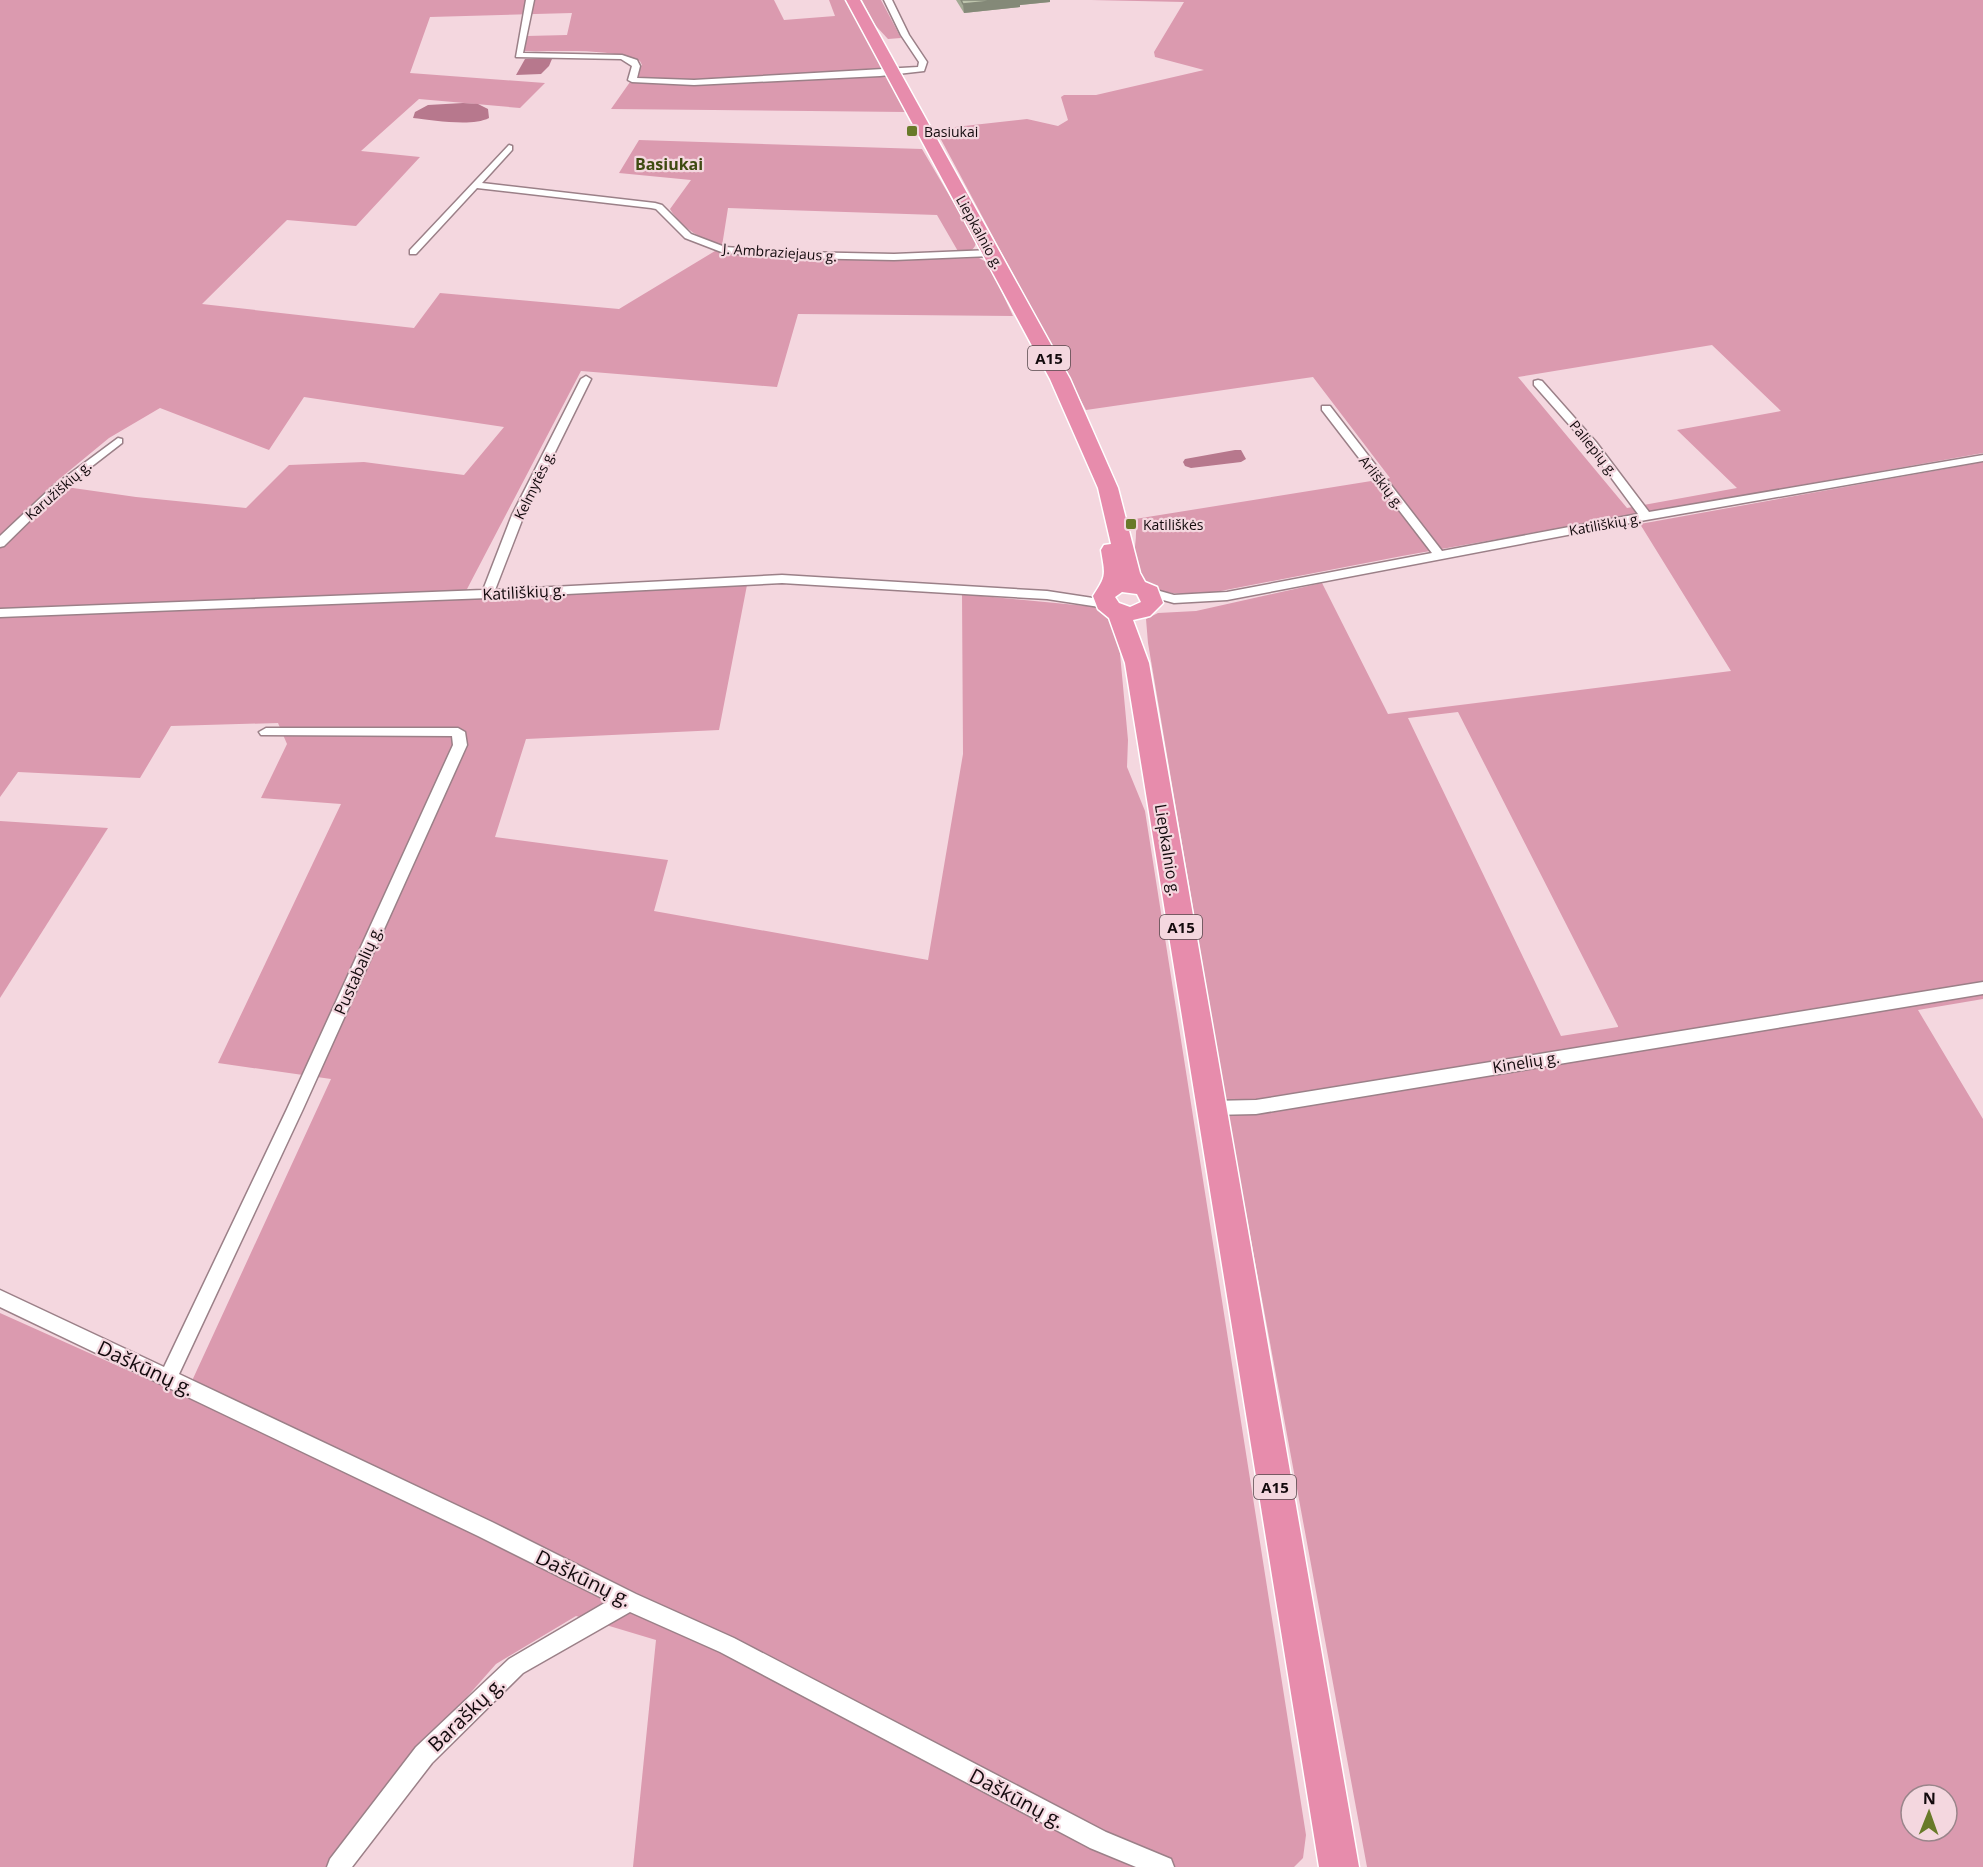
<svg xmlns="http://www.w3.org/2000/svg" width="1983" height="1867" font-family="'Open Sans',sans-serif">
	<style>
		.green { fill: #db9aaf; fill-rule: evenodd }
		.water { fill: #b7788d }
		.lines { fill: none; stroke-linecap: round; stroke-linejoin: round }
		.street-casing { stroke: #9b8088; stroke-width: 3 }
		.highway-casing { stroke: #fff; stroke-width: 3 }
		.street { fill: #fff; fill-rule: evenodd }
		.highway { fill: #e78cac; fill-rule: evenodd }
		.wall { fill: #a3a994 }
		.shaded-wall { fill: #848978 }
		.building { fill: #bdc4ac; stroke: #848978; stroke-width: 1.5 }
		.poi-dot { fill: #687a29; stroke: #f4d7df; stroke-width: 2 }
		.labels { text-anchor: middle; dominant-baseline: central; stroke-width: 4.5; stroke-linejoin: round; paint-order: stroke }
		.far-poi-label { font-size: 14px; fill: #130a0d; stroke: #f4d7df; text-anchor: start }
		.far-street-label { font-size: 14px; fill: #130a0d; stroke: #f4d7df }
		.shield { fill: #f4d7df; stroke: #56484c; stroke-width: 1.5 }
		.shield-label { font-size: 15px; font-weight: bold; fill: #130a0d }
		.far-quarter-label { font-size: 16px; font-weight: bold; fill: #3e4a11; stroke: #f4d7df }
		.street-label { font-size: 16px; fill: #130a0d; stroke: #f4d7df }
		.near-street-label { font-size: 20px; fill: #130a0d; stroke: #f4d7df }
	</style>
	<rect width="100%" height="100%" fill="#f4d7df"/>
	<g class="green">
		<path d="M0 0H774L784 20 835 16 829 0H845L906 112 611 109 642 65 640 61C606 47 561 52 524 51L527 36 567 35 572 13 430 17 410 73 545 83 520 108 419 99 361 151 420 157 356 226 287 220 202 304 414 328 440 293 619 309 715 251 907 259 979 258 988 263 1013 316 798 314 777 387 581 371 466 591 0 610ZM304 397 504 427 464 475 364 462 289 465 246 508 136 497 52 485 109 438 160 408 269 450Z"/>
		<polygon points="862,0 881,0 901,38 888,39 875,25"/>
		<path d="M1091 0H1983V453L1402 556 1205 594C1182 595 1136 595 1134 562 1134 547 1138 534 1135 519L1390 478 1313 377 1086 410 937 132 955 127 1027 119 1058 126 1068 120 1061 97 1064 95H1096L1204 70 1155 57 1154 52 1184 2ZM1712 345 1781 411 1677 430 1737 488 1627 508 1518 377Z"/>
		<path d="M639 140 922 149 976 241C976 251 967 252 959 253L937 215 728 208 722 246C702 239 682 229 670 209L691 180 619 173Z"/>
		<path d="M1983 462V999L1918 1010 1983 1119V1867H1367L1231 1132 1148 643 1146 619 1158 613 1196 611 1322 583 1388 714 1731 671 1640 524ZM1458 712 1618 1026V1027L1561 1036 1408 718ZM1911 1795H1947V1831H1911Z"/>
		<polygon points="747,585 719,730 526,739 495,837 668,860 654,911 928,960 963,754 962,594 1087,606 1096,607 1109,615 1118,632 1128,740 1127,767 1145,811 1306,1835 1303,1858 1294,1867 633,1867 656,1640 576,1616 496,1664 421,1749 329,1867 0,1867 0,1313 185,1396 331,1079 218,1063 341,804 261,798 287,744 278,723 171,726 140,778 18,772 0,797 0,618"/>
		<polygon points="0,821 108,828 0,998"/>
	</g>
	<g class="water">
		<polygon points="549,58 552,59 549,66 541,74 516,75 525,59"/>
		<path d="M463 103 478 104 488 109 489 118C472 127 432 120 413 118L415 112 428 105Z"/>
		<polygon points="1235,450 1241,450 1246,459 1241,462 1191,468 1185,466 1183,462 1185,459"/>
	</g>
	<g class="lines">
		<defs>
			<g id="street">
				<polygon points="526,0 534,0 523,53 622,55 637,60 640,66 637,78 694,80 918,67 919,62 901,35 884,0 892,0 909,35 927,62 924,71 880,76 694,85 632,82 628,80 632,66 621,59 516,57"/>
				<polygon points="509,145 512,146 512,150 482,183 655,203 662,205 691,234 725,247 798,252 894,254 991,250 996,253 991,256 894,260 798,258 724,253 685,238 656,209 651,208 477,188 416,254 410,254 410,250"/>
				<polygon points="586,376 591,379 524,515 495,590 782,575 1047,591 1106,600 1112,604 1106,608 1047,599 782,583 488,598 0,617 0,609 483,590 512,515 581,379"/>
				<polygon points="1538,380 1542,381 1596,442 1649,512 1983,455 1983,461 1646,520 1227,600 1174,603 1145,595 1143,592 1149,588 1174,595 1227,592 1432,553 1322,410 1322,406 1330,406 1442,551 1638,514 1588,446 1534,385 1534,381"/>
				<polygon points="118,438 122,439 122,443 60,491 4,546 0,547 0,536 52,487"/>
				<polygon points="266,728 458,728 465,732 467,745 303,1109 179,1374 492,1522 636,1594 734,1638 1106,1832 1171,1859 1174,1867 1136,1867 1090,1848 720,1652 630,1612 523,1673 432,1763 352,1867 327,1867 330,1859 416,1747 509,1659 608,1601 478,1536 0,1307 0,1290 164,1367 287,1109 453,745 452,736 261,735 259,732"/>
				<polygon points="1983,982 1983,994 1256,1114 1211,1115 1205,1113 1203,1108 1205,1103 1211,1101 1256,1100"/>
			</g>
			<path id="highway" d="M846 0H860L1070 379 1118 488 1140 573 1145 582 1157 587 1163 603 1150 616 1133 620 1149 663 1359 1867H1319L1125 663 1109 618 1098 609 1093 596C1107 575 1105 575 1101 550L1104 545 1111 544 1098 488 1050 379ZM1122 592 1137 594 1141 602 1130 607 1119 603 1115 597Z"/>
		</defs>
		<use href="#street" class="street-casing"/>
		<use href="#highway" class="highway-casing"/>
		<use href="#street" class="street"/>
		<use href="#highway" class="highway"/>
	</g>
	<polygon class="wall" points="956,0 1050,0 1050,2 1020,5 1020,7 964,13"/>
	<polygon class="shaded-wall" points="1002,0 1050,0 1050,2 1020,5 1020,7 964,13 963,4"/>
	<polygon class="building" points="961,0 1002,0 963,4"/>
	<g class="poi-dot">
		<rect x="906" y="125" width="12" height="12" rx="3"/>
		<rect x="1125" y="518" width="12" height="12" rx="3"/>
	</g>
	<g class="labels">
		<g class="far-poi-label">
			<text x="924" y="131">Basiukai</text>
			<text x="1143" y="524">Katiliškės</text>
		</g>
		<g class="far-street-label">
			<text transform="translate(980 232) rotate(61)">Liepkalnio g.</text>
			<text transform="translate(780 252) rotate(4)">J. Ambraziejaus g.</text>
			<text transform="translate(1594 448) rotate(51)">Paliepių g.</text>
			<text transform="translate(1382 482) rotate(52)">Arliškių g.</text>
			<text transform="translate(534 485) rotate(-64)">Kelmytės g.</text>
			<text transform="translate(58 490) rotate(-41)">Karužiškių g.</text>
			<text transform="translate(1605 524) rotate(-10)">Katiliškių g.</text>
		</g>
		<g class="shield">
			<rect x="1028" y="346" width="42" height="24" rx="4.5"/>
			<rect x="1160" y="915" width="42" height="24" rx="4.5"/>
			<rect x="1254" y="1475" width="42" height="24" rx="4.5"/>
		</g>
		<g class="shield-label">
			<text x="1049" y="358">A15</text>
			<text x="1181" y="927">A15</text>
			<text x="1275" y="1487">A15</text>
		</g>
		<g class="far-quarter-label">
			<text x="669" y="164">Basiukai</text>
		</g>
		<g class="street-label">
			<text transform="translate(524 592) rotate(-3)">Katiliškių g.</text>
			<text transform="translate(1168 850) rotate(81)">Liepkalnio g.</text>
			<text transform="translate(358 970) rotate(-66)">Pustabalių g.</text>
			<text transform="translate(1526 1062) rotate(-9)">Kinelių g.</text>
		</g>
		<g class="near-street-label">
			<text transform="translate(146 1368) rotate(25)">Daškūnų g.</text>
			<text transform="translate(584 1578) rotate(26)">Daškūnų g.</text>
			<text transform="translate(466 1714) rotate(-44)">Baraškų g.</text>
			<text transform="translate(1017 1798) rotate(28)">Daškūnų g.</text>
		</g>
	</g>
	<g transform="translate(1929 1813) rotate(1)"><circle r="28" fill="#f4d7df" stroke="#9a858b" stroke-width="1.5"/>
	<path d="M0-4.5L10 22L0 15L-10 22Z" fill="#687a29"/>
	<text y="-9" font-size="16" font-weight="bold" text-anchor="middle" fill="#130a0d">N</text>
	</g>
</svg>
